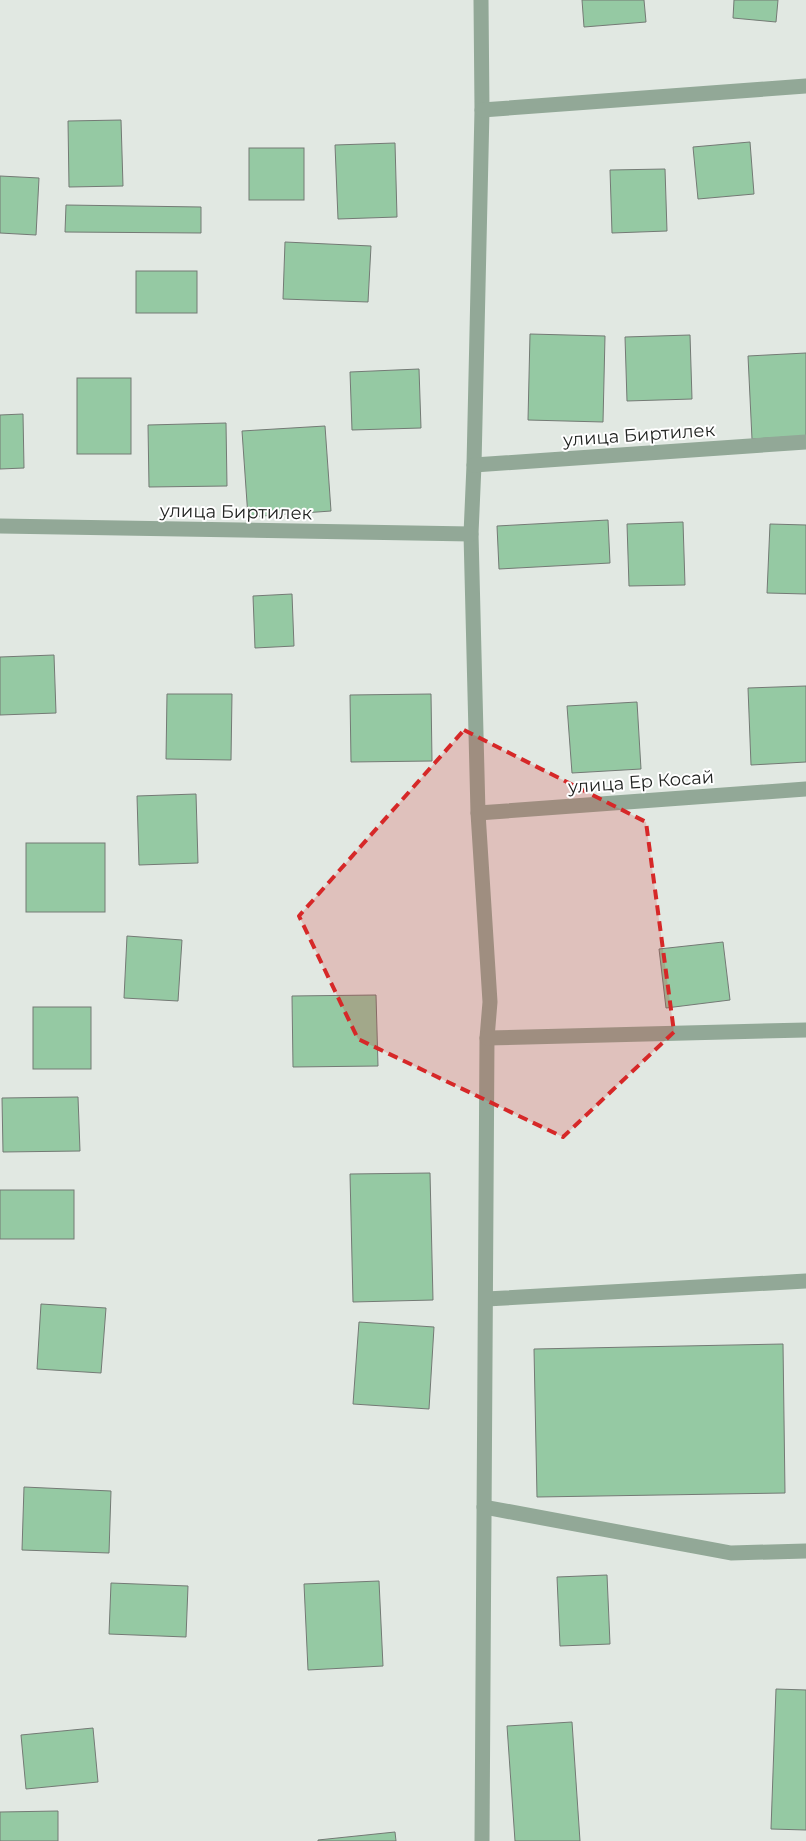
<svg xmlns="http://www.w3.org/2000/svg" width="806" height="1841" font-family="Montserrat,sans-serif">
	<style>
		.building { fill: #95c9a3; stroke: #747a75 }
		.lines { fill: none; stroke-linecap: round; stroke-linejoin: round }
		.service { stroke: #92a897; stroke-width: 15 }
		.minor { stroke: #92a897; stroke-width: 15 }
		.marked { fill: #d62828; fill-opacity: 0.2; stroke: #d62828; stroke-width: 4; stroke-dasharray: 10 6; stroke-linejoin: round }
		.labels { text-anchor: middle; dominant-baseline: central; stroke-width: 4; stroke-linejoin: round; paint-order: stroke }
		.street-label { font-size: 18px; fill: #222422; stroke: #fff }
	</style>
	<rect width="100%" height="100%" fill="#e1e8e2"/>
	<g class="building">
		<polygon points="582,0 644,0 646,22 584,27"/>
		<polygon points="734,0 778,0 776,22 733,18"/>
		<polygon points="121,120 123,186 69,187 68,121"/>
		<polygon points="750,142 754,194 698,199 693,147"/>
		<polygon points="395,143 397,217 338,219 335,145"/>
		<rect x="249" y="148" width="55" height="52"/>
		<polygon points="665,169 667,231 612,233 610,170"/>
		<polygon points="0,176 39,178 36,235 0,233"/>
		<polygon points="66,205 201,207 201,233 65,232"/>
		<polygon points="285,242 371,246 368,302 283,299"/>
		<rect x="136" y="271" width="61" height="42"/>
		<polygon points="530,334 605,336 603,422 528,420"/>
		<polygon points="690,335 692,399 627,401 625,337"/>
		<polygon points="806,353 806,436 752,439 748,356"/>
		<polygon points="419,369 421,428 352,430 350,372"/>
		<rect x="77" y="378" width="54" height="76"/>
		<polygon points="23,414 24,468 0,469 0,415"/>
		<polygon points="226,423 227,486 149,487 148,425"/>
		<polygon points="325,426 331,511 248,517 242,431"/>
		<polygon points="608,520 610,563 499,569 497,526"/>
		<polygon points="683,522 685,585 629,586 627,524"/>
		<polygon points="770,524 806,525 806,594 767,593"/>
		<polygon points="292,594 294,646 255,648 253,596"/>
		<polygon points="54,655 56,713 0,715 0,657"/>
		<polygon points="806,686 806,762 751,765 748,688"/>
		<polygon points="167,694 232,694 231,760 166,759"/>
		<polygon points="431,694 432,761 351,762 350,695"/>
		<polygon points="637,702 641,769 572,773 567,706"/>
		<polygon points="196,794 198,863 139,865 137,796"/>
		<rect x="26" y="843" width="79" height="69"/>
		<polygon points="127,936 182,940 178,1001 124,998"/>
		<polygon points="723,942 730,1000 666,1008 659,949"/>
		<polygon points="376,995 378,1066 293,1067 292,996"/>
		<rect x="33" y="1007" width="58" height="62"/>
		<polygon points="78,1097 80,1151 3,1152 2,1098"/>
		<polygon points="430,1173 433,1300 353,1302 350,1174"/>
		<rect x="0" y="1190" width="74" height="49"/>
		<polygon points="41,1304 106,1308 101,1373 37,1369"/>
		<polygon points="359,1322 434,1327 429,1409 353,1404"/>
		<polygon points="783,1344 785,1493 537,1497 534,1349"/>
		<polygon points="24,1487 111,1491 109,1553 22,1550"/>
		<polygon points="607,1575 610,1644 560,1646 557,1577"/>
		<polygon points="379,1581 383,1666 308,1670 304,1584"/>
		<polygon points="111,1583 188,1586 186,1637 109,1634"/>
		<polygon points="776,1689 806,1690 806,1830 771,1829"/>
		<polygon points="572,1722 580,1841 515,1841 507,1726"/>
		<polygon points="93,1728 98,1782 26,1789 21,1735"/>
		<polygon points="58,1811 58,1841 0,1841 0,1812"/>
		<polygon points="395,1832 396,1841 318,1841 318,1840"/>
	</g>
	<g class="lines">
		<g class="service">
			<polyline points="486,1299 806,1281"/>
			<polyline points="484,1507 731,1553 806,1551"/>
		</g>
		<g class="minor">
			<polyline points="481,0 482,110 474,465 471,534 478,813 490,1002 487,1038 482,1841"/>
			<polyline points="482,110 806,86"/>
			<polyline points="474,465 806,442"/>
			<polyline points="0,526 471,534"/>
			<polyline points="478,813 806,789"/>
			<polyline points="487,1038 806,1030"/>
		</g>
	</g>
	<path class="marked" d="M464 730 646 822 674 1032 563 1137 358 1039 299 916Z"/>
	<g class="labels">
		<g class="street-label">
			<text transform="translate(639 435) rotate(-4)">улица Биртилек</text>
			<text transform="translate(236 512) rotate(1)">улица Биртилек</text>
			<text transform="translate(641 782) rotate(-4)">улица Ер Косай</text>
		</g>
	</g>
</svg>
